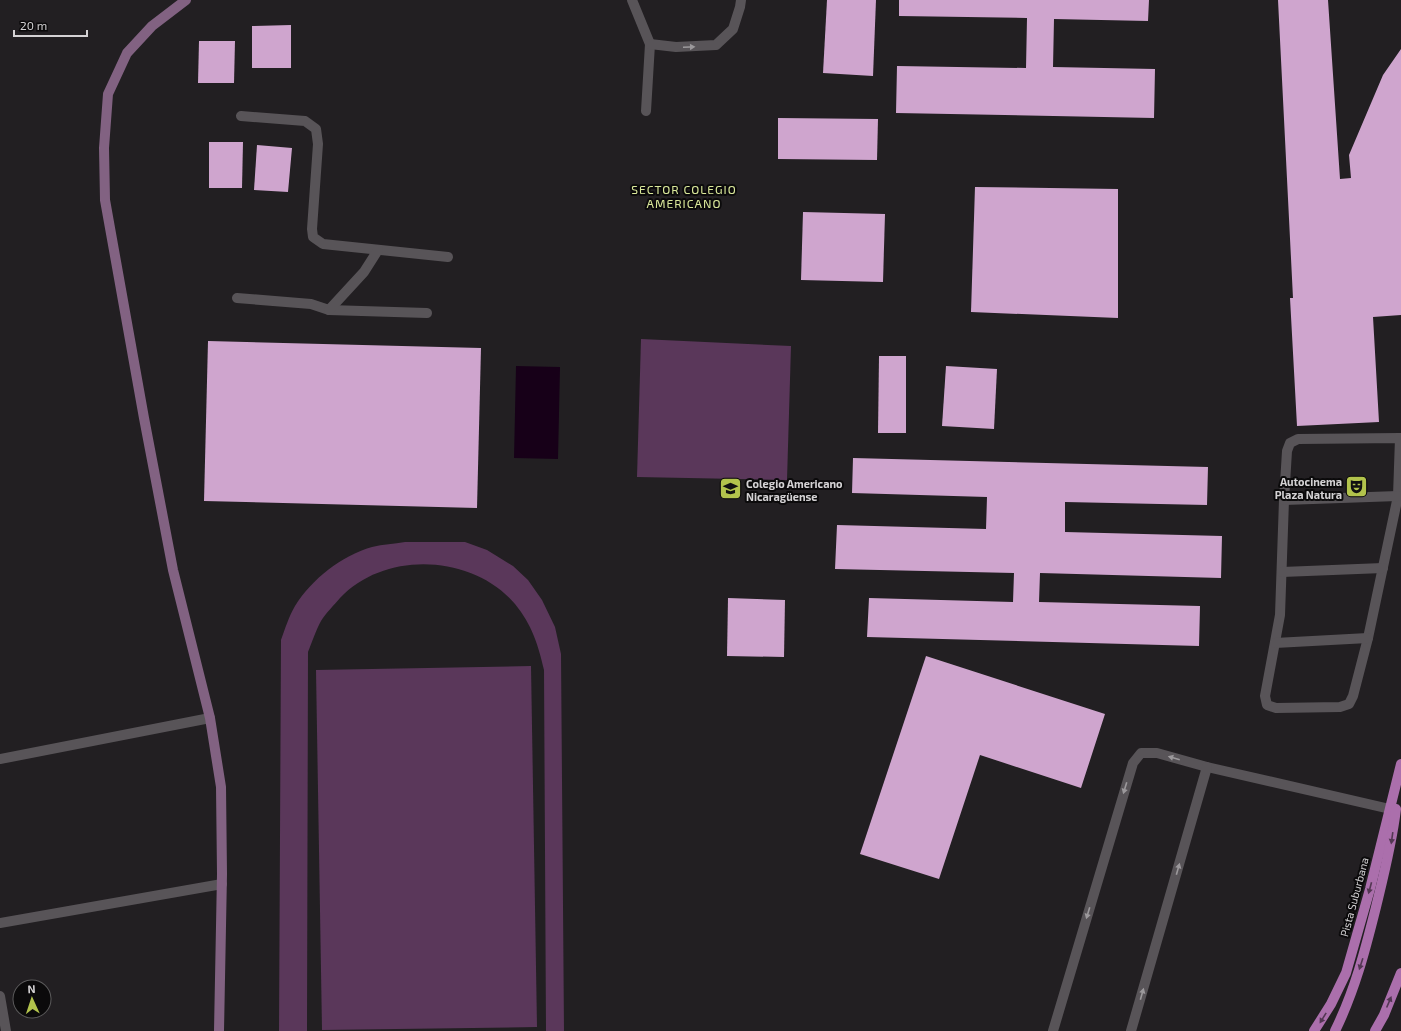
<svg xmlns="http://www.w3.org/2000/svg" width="1401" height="1031" font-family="'Exo 2',sans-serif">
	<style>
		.green { fill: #5a375a }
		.water { fill: #170018 }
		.building { fill: #cfa5ce }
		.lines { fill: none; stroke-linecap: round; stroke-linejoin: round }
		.lane { stroke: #585458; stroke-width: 10 }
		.street { stroke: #585458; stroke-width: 10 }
		.secondary { stroke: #826282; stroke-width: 10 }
		.primary { stroke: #ab6fac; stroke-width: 10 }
		.oneway { fill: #9c999c }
		.oneway2 { fill: #533753 }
		.labels { text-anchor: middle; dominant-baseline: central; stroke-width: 4; stroke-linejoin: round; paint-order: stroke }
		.poi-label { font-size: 11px; font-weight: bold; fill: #d4d2d4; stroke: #0b0a0b; text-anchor: end }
		.street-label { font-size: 11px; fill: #d4d2d4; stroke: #0b0a0b }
		.neighbourhood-label { font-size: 12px; letter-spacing: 1px; fill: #dbe99b; stroke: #0b0a0b }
	</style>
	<rect width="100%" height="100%" fill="#221f22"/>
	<g class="green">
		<polygon points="641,339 791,346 787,480 637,477"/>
		<path d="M405 542H465L487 550 513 566 528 580 542 600 555 627 561 654 564 1031H546L544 670C538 644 532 625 515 604 473 554 385 550 340 598 334 605 326 613 321 621 316 630 312 642 308 652L307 1031H279L281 640C285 629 289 616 295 606 312 579 341 556 372 547 383 544 394 544 405 542Z"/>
		<polygon points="531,666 537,1027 322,1030 316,670"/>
	</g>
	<polygon class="water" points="516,366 560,367 558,459 514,458"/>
	<g class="building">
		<polygon points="827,0 876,0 873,76 823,73"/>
		<polygon points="899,0 1149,0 1148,21 1054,19 1053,67 1155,69 1154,118 896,113 897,66 1026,68 1027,18 899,16"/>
		<polygon points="1278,0 1328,0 1340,179 1351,178 1349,155 1383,75 1401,49 1401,315 1373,317 1379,422 1297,426 1290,298 1293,298"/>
		<polygon points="291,25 291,68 252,68 252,26"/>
		<polygon points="199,41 235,41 234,83 198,83"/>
		<polygon points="778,118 878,119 877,160 778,159"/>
		<polygon points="209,142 243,142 242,188 209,188"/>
		<polygon points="257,145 292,148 288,192 254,190"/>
		<polygon points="975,187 1118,189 1118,318 971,312"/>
		<polygon points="803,212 885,214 883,282 801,280"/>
		<polygon points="208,341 481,348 477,508 204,501"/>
		<polygon points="879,356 906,356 906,433 878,433"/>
		<polygon points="946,366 997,369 994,429 942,426"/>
		<polygon points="853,458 1208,467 1207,505 1065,502 1065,532 1222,536 1221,578 1040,573 1039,602 1200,606 1199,646 867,637 869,598 1013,602 1014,573 835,569 837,525 986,529 987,497 852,493"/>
		<polygon points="728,598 785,600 784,657 727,656"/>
		<polygon points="926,656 1105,714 1081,788 980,755 939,879 860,854"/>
	</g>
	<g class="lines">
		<g class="lane">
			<polyline points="632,0 650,44 646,111"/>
			<polyline points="650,44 676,47 716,45 733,29 740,7 741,0"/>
			<polyline points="241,116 305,121 316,129 318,144 312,229 313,237 323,244 448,257"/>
			<polyline points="237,298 311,304 329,310 427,313"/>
			<polyline points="329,310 364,272 378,250"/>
			<polyline points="1400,438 1398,496 1368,638 1353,696 1349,704 1340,707 1276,708 1267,705 1265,696 1280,615 1284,500 1287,451 1290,443 1298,439 1400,438 1401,438"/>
			<polyline points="1284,500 1398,496"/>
			<polyline points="1282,572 1383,568"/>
			<polyline points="1275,643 1368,638"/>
			<polyline points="0,996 6,1031"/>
			<polyline points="1053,1031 1133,763 1141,753 1157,753 1207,767 1390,809"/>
			<polyline points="1131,1031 1207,767"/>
		</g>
		<g class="street">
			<polyline points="0,759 210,718"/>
			<polyline points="0,923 222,884"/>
		</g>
		<polyline class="secondary" points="186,0 152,26 127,53 108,94 104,148 105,200 144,418 173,570 210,718 221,787 222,874 219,1031"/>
		<g class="primary">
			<polyline points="1314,1031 1331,1004 1346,973 1370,889 1401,764"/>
			<path d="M1335 1031C1355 990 1365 951 1376 907 1384 874 1392 843 1396 809"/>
			<polyline points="1375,1031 1384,1015 1401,973"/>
		</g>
	</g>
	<defs><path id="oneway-solid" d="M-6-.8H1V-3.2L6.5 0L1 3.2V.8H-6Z"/></defs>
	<g class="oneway">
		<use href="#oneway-solid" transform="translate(689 47) rotate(-2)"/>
		<use href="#oneway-solid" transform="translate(1174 758) rotate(-164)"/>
		<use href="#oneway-solid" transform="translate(1125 788) rotate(107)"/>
		<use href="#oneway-solid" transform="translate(1178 869) rotate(-74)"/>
		<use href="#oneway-solid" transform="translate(1088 913) rotate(107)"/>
		<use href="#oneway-solid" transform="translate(1142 994) rotate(-74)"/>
	</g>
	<g class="oneway2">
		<use href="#oneway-solid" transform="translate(1392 838) rotate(98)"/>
		<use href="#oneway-solid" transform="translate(1370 888) rotate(105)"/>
		<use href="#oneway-solid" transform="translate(1361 964) rotate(108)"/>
		<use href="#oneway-solid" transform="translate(1389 1002) rotate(-67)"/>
		<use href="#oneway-solid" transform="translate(1323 1018) rotate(122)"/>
	</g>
	<defs>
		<symbol id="theatre-square" viewBox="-11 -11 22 22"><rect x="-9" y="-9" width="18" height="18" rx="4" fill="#b2c34c" stroke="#0b0a0b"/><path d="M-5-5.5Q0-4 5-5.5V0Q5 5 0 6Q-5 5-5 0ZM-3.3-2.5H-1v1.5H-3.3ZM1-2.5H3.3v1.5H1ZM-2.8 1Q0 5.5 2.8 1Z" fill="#111"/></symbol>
		<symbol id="school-square" viewBox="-11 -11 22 22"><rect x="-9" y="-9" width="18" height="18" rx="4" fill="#b2c34c" stroke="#0b0a0b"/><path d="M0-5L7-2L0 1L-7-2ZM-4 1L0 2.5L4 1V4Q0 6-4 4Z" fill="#111"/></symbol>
	</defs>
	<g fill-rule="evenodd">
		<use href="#theatre-square" x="1344" y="474" width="25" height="25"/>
		<use href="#school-square" x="718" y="476" width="25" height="25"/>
	</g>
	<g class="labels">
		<g class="poi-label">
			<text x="1342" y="481">Autocinema<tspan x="1342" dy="13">Plaza Natura</tspan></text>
			<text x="746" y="483" text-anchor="start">Colegio Americano<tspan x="746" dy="13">Nicaragüense</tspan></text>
		</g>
		<g class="street-label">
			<text transform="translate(1354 897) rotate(-75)">Pista Suburbana</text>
		</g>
		<g class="neighbourhood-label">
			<text x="684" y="189">SECTOR COLEGIO<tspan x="684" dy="14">AMERICANO</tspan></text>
		</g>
	</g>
	<g transform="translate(32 999) rotate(357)"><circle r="19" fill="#0b0a0b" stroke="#5b5a5b"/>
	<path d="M0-3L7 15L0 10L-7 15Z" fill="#b2c34c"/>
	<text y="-6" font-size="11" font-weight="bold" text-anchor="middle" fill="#d4d2d4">N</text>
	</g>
	<path d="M14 30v6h73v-6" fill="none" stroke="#d4d2d4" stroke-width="2"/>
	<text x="20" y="30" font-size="12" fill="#d4d2d4" stroke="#0b0a0b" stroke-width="3" paint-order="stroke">20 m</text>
</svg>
